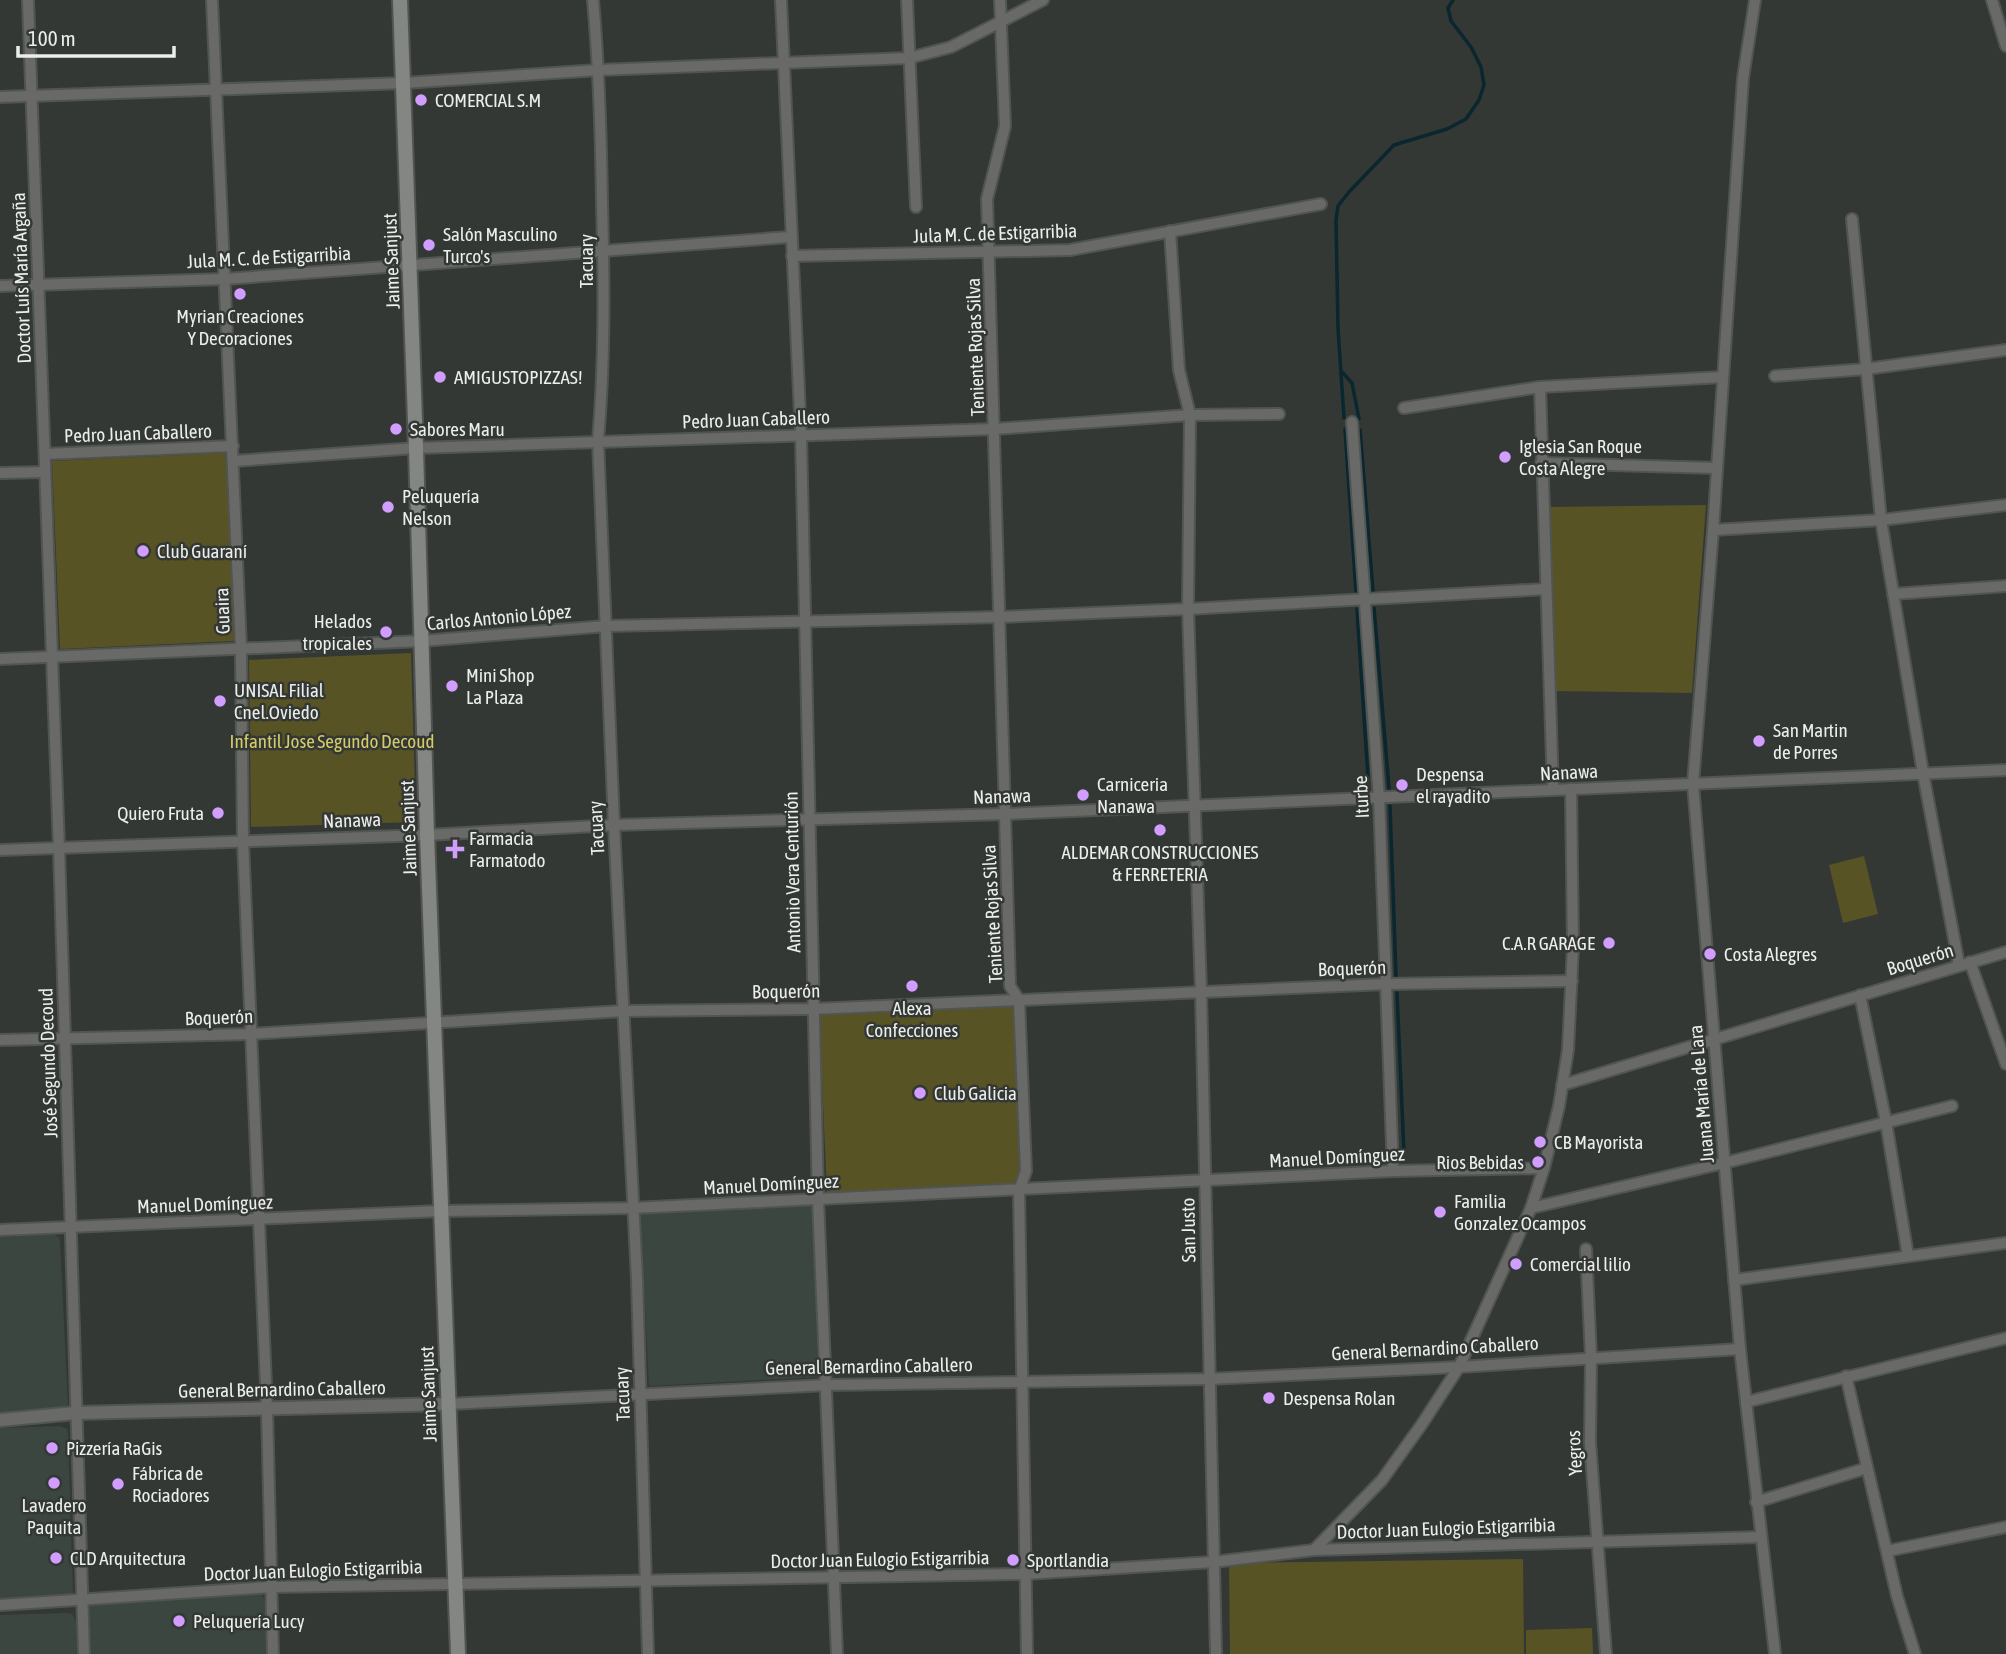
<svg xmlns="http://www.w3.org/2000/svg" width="2006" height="1654" font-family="'Asap Condensed',sans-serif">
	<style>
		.built { fill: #3b4640 }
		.green { fill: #585325 }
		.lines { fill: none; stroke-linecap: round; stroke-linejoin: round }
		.stream { stroke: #0a262e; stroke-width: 3.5 }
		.minor-casing { stroke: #505552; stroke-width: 14 }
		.tertiary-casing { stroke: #505552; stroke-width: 16 }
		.secondary-casing { stroke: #505552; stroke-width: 18 }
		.minor { stroke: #696a68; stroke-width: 10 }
		.tertiary { stroke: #696a68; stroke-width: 12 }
		.secondary { stroke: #848683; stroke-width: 14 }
		.poi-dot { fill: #d19dfe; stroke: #333835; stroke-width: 2.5 }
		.labels { text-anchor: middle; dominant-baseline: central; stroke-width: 5; stroke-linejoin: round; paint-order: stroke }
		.poi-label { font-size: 19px; fill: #ebeeec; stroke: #333835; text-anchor: start }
		.street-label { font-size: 19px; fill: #ebeeec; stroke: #333835 }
		.park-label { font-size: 19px; fill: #d6cb68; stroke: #333835 }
	</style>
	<rect width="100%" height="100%" fill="#333835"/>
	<g class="built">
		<polygon points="813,1204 818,1377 649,1386 640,1212"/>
		<polygon points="52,1234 59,1237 60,1241 68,1405 62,1409 0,1413 0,1237"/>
		<polygon points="60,1426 67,1429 68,1433 73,1593 70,1596 0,1600 0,1428"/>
		<polygon points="258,1594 262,1595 266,1602 268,1654 89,1654 88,1610 91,1603"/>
		<polygon points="68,1613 72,1614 76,1621 77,1654 0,1654 0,1615"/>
	</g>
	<g class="green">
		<polygon points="226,453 234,641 60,649 52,461"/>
		<polygon points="1706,505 1692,693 1554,691 1549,507"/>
		<polygon points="411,653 416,822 251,827 249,660"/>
		<polygon points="1864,856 1878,914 1843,923 1829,865"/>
		<polygon points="1009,1005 1009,1007 1016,1007 1021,1171 1016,1185 827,1193 819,1015 825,1014 825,1012"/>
		<polygon points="1523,1559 1524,1654 1230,1654 1229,1563"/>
		<polygon points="1592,1628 1593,1654 1526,1654 1526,1630"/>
	</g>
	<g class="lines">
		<g class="stream">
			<polyline points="1343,373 1352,383 1359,419"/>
			<polyline points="1344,418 1338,329 1336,220 1338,206 1349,192 1394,145 1447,129 1466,119 1479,100 1484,85 1481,67 1471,47 1451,21 1448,8 1453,0"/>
			<polyline points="1345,429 1356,592"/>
			<polyline points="1360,430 1373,591"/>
			<polyline points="1374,608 1389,788"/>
			<polyline points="1357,609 1368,778"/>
			<polyline points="1390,806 1396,976"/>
			<polyline points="1397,993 1404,1153"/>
		</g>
		<defs>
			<g id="minor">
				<polyline points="28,0 59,848 84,1654"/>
				<polyline points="212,0 241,649 243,842 267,1409 273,1654"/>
				<path d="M593 0C599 67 601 134 602 202 604 281 605 361 598 441L614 825 637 1279 648 1654"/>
				<polyline points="781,0 801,436 818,1199 837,1654"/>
				<polyline points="907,0 916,207"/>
				<polyline points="1000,0 1005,126 987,199 1010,986 1019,1000 1026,1171 1019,1191 1027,1654"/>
				<polyline points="1755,0 1743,78 1713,530 1693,784 1740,1349 1775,1654"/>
				<polyline points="1992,0 2006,46"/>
				<polyline points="0,97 404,83 599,70 909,58 951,47 1043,0"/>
				<polyline points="1852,219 1881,520 1923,773 1959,965"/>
				<polyline points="1170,231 1179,370 1190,415 1188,609 1201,992 1216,1654"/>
				<polyline points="792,256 1070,250 1321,204"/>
				<polyline points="0,286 225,279 790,237"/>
				<polyline points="1775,376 1866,369 2006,350"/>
				<polyline points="1540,387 1553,790"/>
				<polyline points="1404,408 1540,387 1723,377"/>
				<polyline points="1352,422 1379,798 1393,1171"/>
				<polyline points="45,454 233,446"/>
				<polyline points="234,461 416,448 995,429 1190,415 1279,414"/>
				<polyline points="1541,463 1717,468"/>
				<polyline points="0,473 45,472"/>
				<polyline points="1713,530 1881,520 2006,505"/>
				<polyline points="1893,594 2006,586"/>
				<polyline points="0,659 422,641 606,626 1000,617 1188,609 1546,589"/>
				<polyline points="0,850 427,835 614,825 1005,814 2006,770"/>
				<polyline points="1970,962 2006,1064"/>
				<polyline points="1860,995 1886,1122 1908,1256"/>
				<polyline points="0,1040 251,1034 623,1011 813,1009 1386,984 1572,981"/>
				<polyline points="1562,1085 2006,952"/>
				<polyline points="1531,1208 1724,1163 1952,1106"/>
				<polyline points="0,1230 440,1211 633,1208 1393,1171 1544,1168"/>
				<polyline points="1586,1249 1591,1357 1590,1442 1606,1654"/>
				<polyline points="1734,1280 2006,1243"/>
				<polyline points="1846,1376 1897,1596 1915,1654"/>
				<polyline points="1746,1402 2006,1338"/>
				<polyline points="448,1404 828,1385 1208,1379 1459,1367 1740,1349"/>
				<polyline points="1756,1502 1867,1468"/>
				<polyline points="1314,1550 1382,1480 1422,1424 1459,1367 1531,1208 1544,1168 1559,1106 1568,1050 1573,946 1571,789"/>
				<polyline points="1887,1551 2006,1527"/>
				<polyline points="0,1605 271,1587 1025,1574 1213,1562 1314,1550 1761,1537"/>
			</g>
			<polyline id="tertiary" points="0,1420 75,1413 448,1404"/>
			<polyline id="secondary" points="400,0 416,448 427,835 458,1654"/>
		</defs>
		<use href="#minor" class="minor-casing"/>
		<use href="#tertiary" class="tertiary-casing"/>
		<use href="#secondary" class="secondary-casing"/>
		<use href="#minor" class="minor"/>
		<use href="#tertiary" class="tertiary"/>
		<use href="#secondary" class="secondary"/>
	</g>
	<g class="poi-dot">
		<circle cx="421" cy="100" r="7"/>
		<circle cx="429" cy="245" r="7"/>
		<circle cx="240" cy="294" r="7"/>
		<circle cx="440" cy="377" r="7"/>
		<circle cx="396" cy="429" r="7"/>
		<circle cx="1505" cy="457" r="7"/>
		<circle cx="388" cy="507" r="7"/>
		<circle cx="143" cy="551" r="7"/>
		<circle cx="386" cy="632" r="7"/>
		<circle cx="452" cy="686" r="7"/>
		<circle cx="220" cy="701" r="7"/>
		<circle cx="1759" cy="741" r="7"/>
		<circle cx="1402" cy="785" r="7"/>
		<circle cx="1083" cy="795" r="7"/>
		<circle cx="218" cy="813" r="7"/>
		<circle cx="1160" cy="830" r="7"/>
		<path d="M451.5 838.5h7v7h7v7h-7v7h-7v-7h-7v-7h7z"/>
		<circle cx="1609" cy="943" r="7"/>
		<circle cx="1710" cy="954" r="7"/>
		<circle cx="912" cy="986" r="7"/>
		<circle cx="920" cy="1093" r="7"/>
		<circle cx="1540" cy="1142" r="7"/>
		<circle cx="1538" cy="1162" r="7"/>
		<circle cx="1440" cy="1212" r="7"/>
		<circle cx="1516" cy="1264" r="7"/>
		<circle cx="1269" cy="1398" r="7"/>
		<circle cx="52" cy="1448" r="7"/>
		<circle cx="54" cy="1483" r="7"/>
		<circle cx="118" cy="1484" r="7"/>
		<circle cx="56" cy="1558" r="7"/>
		<circle cx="1013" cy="1560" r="7"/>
		<circle cx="179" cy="1621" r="7"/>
	</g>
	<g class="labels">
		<g class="poi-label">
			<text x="435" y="100">COMERCIAL S.M</text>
			<text x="443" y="234">Salón Masculino<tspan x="443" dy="22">Turco's</tspan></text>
			<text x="240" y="316" text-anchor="middle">Myrian Creaciones<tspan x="240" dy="22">Y Decoraciones</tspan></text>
			<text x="454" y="377">AMIGUSTOPIZZAS!</text>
			<text x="410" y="429">Sabores Maru</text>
			<text x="1519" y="446">Iglesia San Roque<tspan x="1519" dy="22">Costa Alegre</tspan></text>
			<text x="402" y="496">Peluquería<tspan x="402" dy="22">Nelson</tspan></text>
			<text x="157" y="551">Club Guaraní</text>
			<text x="372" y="621" text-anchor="end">Helados<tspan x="372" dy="22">tropicales</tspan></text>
			<text x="466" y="675">Mini Shop<tspan x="466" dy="22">La Plaza</tspan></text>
			<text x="234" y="690">UNISAL Filial<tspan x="234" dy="22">Cnel.Oviedo</tspan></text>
			<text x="1773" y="730">San Martin<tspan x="1773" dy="22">de Porres</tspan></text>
			<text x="1416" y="774">Despensa<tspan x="1416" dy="22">el rayadito</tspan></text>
			<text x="1097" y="784">Carniceria<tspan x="1097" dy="22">Nanawa</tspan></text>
			<text x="204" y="813" text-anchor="end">Quiero Fruta</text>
			<text x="469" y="838">Farmacia<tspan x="469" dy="22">Farmatodo</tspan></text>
			<text x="1160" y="852" text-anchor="middle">ALDEMAR CONSTRUCCIONES<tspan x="1160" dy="22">&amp; FERRETERIA</tspan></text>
			<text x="1595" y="943" text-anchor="end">C.A.R GARAGE</text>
			<text x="1724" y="954">Costa Alegres</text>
			<text x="912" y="1008" text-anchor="middle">Alexa<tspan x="912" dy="22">Confecciones</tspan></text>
			<text x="934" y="1093">Club Galicia</text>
			<text x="1554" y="1142">CB Mayorista</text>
			<text x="1524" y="1162" text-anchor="end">Rios Bebidas</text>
			<text x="1454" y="1201">Familia<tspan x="1454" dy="22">Gonzalez Ocampos</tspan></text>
			<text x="1530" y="1264">Comercial lilio</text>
			<text x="1283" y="1398">Despensa Rolan</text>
			<text x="66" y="1448">Pizzería RaGis</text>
			<text x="132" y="1473">Fábrica de<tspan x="132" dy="22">Rociadores</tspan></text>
			<text x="54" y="1505" text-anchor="middle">Lavadero<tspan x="54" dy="22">Paquita</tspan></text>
			<text x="70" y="1558">CLD Arquitectura</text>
			<text x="1027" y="1560">Sportlandia</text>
			<text x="193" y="1621">Peluquería Lucy</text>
		</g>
		<g class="street-label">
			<text transform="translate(995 233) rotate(-2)">Jula M. C. de Estigarribia</text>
			<text transform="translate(269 257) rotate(-3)">Jula M. C. de Estigarribia</text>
			<text transform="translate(391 261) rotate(-92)">Jaime Sanjust</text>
			<text transform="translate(586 261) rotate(-90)">Tacuary</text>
			<text transform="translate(21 278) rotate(-92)">Doctor Luís María Argaña</text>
			<text transform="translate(975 347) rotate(-92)">Teniente Rojas Silva</text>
			<text transform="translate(756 419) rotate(-2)">Pedro Juan Caballero</text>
			<text transform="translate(138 433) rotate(-2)">Pedro Juan Caballero</text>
			<text transform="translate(222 611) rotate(-92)">Guaira</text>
			<text transform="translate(499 617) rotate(-5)">Carlos Antonio López</text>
			<text transform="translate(1569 772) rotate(-3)">Nanawa</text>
			<text transform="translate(1002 796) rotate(-2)">Nanawa</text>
			<text transform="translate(1361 797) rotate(-93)">Iturbe</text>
			<text transform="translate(352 820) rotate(-2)">Nanawa</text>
			<text transform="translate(408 828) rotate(-92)">Jaime Sanjust</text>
			<text transform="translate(596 828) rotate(-93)">Tacuary</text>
			<text transform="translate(792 872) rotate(-91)">Antonio Vera Centurión</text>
			<text transform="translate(992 914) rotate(-93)">Teniente Rojas Silva</text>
			<text transform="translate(1920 959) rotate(-17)">Boquerón</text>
			<text transform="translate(1352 968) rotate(-2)">Boquerón</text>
			<text transform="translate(786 991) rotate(-1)">Boquerón</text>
			<text transform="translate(219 1017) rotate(-2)">Boquerón</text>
			<text transform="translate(48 1063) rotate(-92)">José Segundo Decoud</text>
			<text transform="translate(1701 1094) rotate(-95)">Juana María de Lara</text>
			<text transform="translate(1337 1157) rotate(-3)">Manuel Domínguez</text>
			<text transform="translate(771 1184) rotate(-3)">Manuel Domínguez</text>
			<text transform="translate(205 1204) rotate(-2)">Manuel Domínguez</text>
			<text transform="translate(1188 1230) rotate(-91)">San Justo</text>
			<text transform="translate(1435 1348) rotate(-3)">General Bernardino Caballero</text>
			<text transform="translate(869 1366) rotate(-1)">General Bernardino Caballero</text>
			<text transform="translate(282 1389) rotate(-1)">General Bernardino Caballero</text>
			<text transform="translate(428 1394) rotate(-92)">Jaime Sanjust</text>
			<text transform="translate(622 1394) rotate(-92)">Tacuary</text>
			<text transform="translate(1574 1453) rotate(-93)">Yegros</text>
			<text transform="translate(1446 1528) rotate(-2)">Doctor Juan Eulogio Estigarribia</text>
			<text transform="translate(880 1559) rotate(-1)">Doctor Juan Eulogio Estigarribia</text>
			<text transform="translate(313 1570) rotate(-2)">Doctor Juan Eulogio Estigarribia</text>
		</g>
		<g class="park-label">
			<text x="332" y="741">Infantil Jose Segundo Decoud</text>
		</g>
	</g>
	<path d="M18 46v10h156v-10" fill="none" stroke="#ebeeec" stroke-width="3.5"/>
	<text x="28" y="46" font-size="21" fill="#ebeeec" stroke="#333835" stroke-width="5" paint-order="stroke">100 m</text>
</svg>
